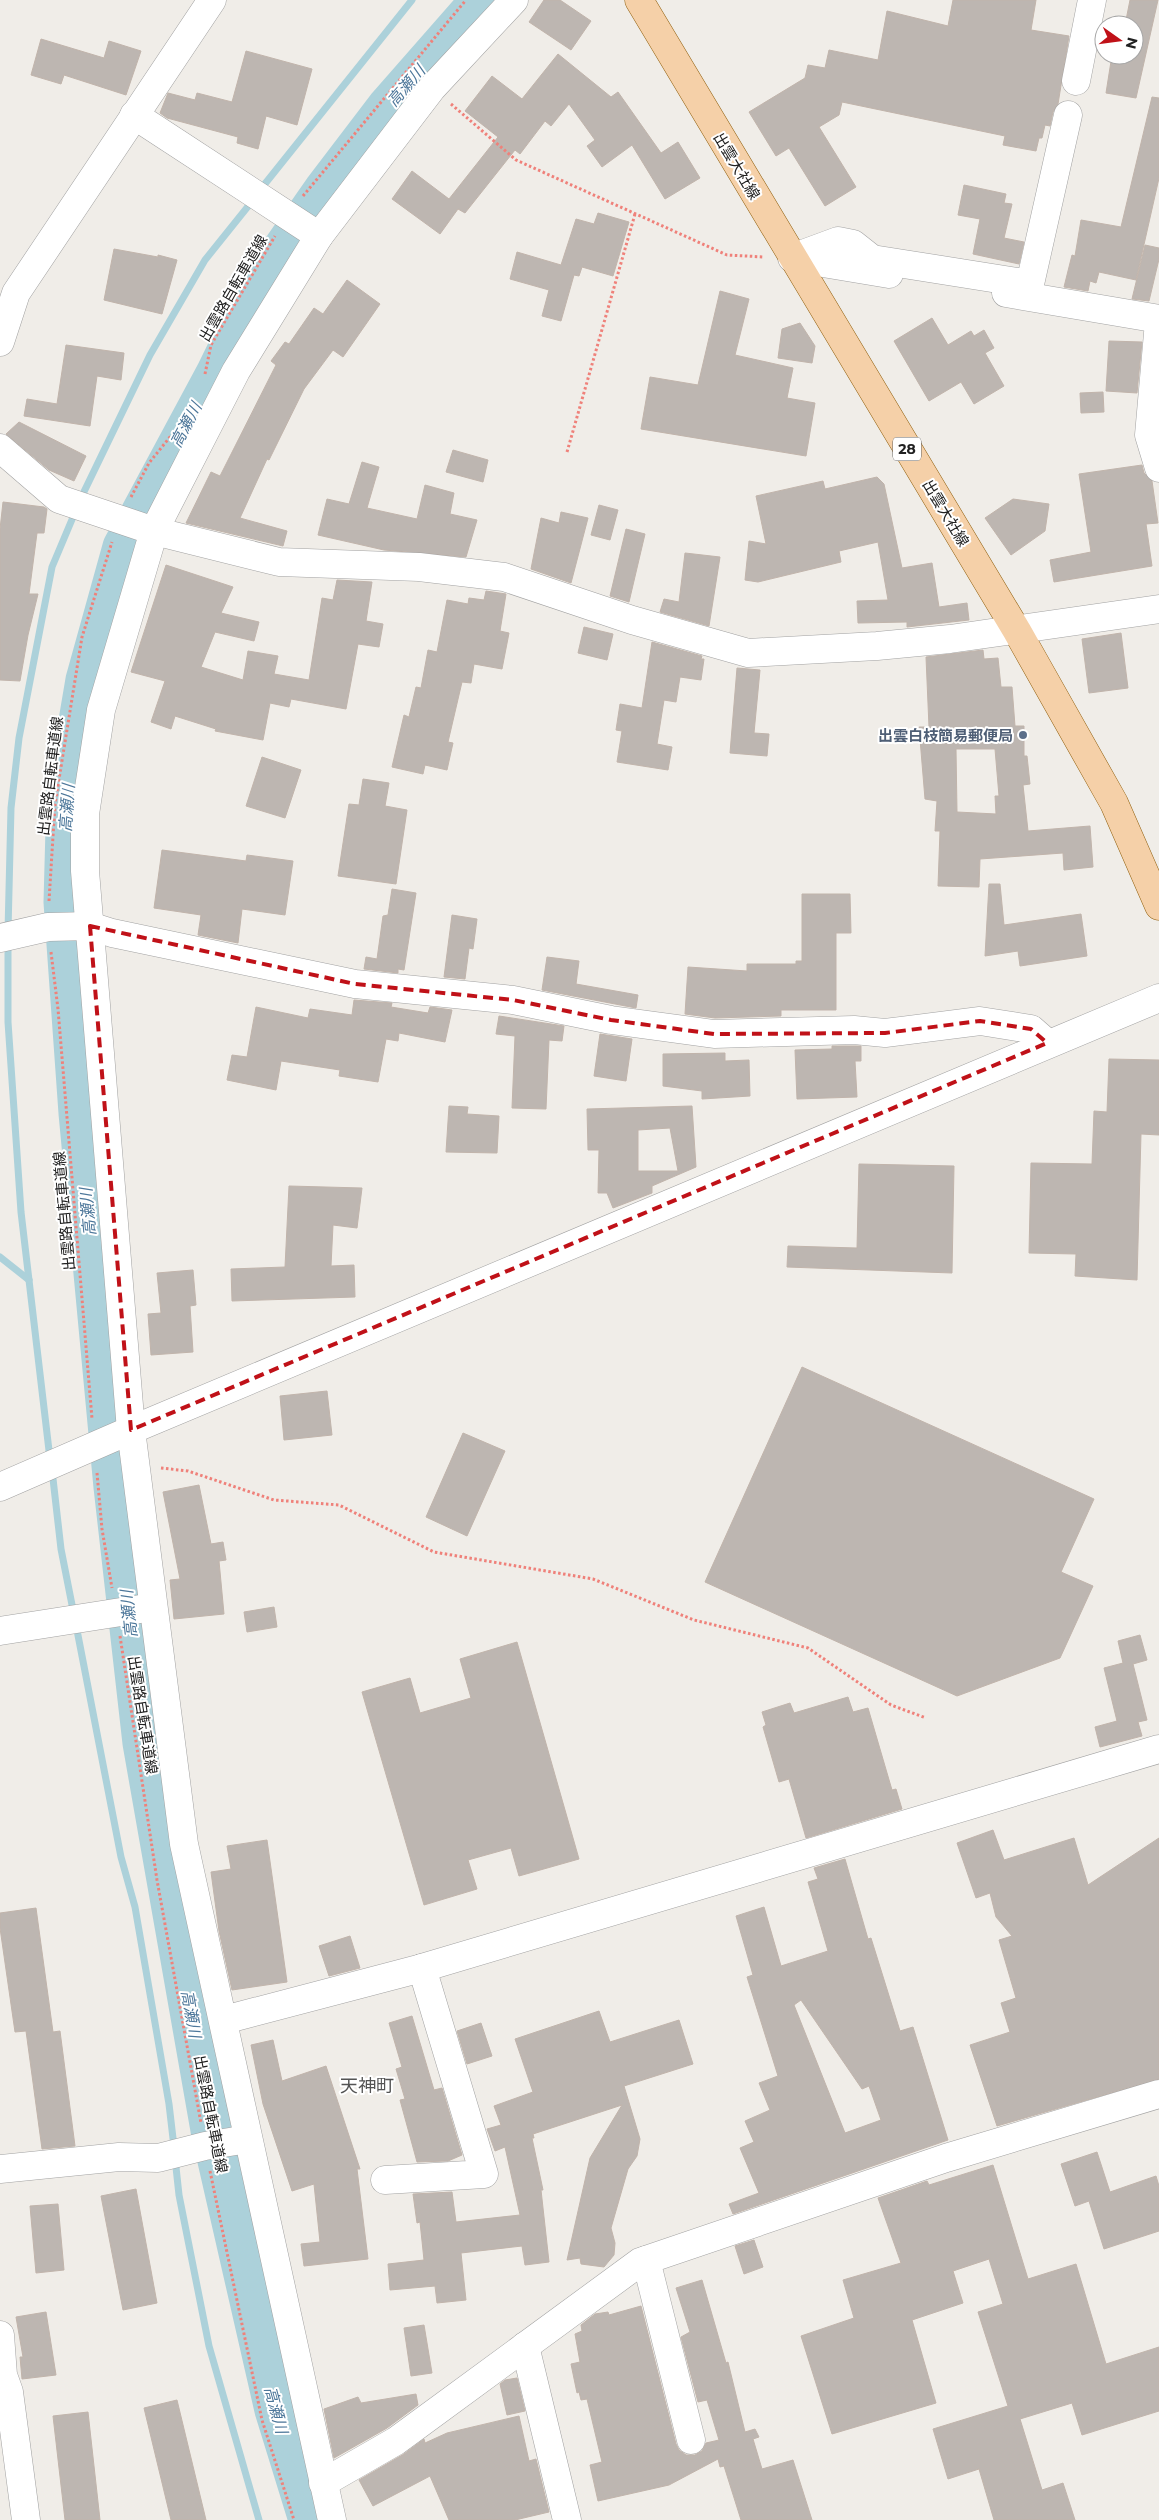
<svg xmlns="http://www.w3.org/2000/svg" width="1159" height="2520" font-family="Montserrat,'Noto Sans JP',sans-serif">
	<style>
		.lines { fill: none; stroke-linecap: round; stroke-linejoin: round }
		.stream { stroke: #acd1da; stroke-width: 7 }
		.river { stroke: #acd1da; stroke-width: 41 }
		.building { fill: #bdb6b1; stroke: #c1b4ab; fill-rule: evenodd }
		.minor-casing { stroke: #a2a2a2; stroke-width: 29 }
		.major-casing { stroke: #905f0d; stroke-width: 29 }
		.path { stroke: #ef817a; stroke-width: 3; stroke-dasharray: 2.5 2.5; stroke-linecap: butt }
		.minor { stroke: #fff; stroke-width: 28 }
		.major { stroke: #f5d0a8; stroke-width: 28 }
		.marked { fill: none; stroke: #c01118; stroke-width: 4; stroke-dasharray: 10 6; stroke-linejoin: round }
		.service-dot { fill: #5c6f8a; stroke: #fff; stroke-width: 2 }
		.labels { text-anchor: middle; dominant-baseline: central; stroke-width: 4; stroke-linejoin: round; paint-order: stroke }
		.shield { fill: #fff; stroke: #646464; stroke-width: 1 }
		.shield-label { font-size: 14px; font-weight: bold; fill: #212121 }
		.street-label { font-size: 15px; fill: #212121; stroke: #fff }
		.service-label { font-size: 15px; font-weight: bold; fill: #4e5e75; stroke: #fff; text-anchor: end }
		.water-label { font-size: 16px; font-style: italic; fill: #4d779a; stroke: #fff }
		.quarter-label { font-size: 18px; fill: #545454; stroke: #fff }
	</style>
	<rect width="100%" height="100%" fill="#f0ede8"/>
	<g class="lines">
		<g class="stream">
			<polyline points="260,190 412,0"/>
			<polyline points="80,500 150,355 205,260 254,199"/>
			<polyline points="8,931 11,808 19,738 52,567 76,510"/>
			<polyline points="8,942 8,1022 21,1212 50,1459"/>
			<polyline points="0,1257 29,1280"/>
			<polyline points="52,1470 61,1549 74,1615"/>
			<polyline points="76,1625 121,1857 135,1907 169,2104 174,2147"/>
			<polyline points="175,2158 179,2195 209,2346 259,2520"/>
		</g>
		<polyline class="river" points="309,2520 275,2410 211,2130 143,1743 114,1487 79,1113 64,902 67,792 86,680 123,547 216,374 264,276 324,190 388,106 481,0"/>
	</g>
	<g class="building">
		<polygon points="544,0 560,0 591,21 571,50 529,22"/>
		<polygon points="953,0 1036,0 1031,30 1069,36 1058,104 1053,112 1050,126 1045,125 1042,138 1039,138 1036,151 1003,145 1005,136 842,102 839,115 819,127 856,187 825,206 789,148 776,156 749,112 805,78 808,65 825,68 829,50 878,60 887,11 948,26"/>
		<polygon points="1130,0 1158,0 1136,98 1106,93 1112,55 1134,55 1134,25 1125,25"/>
		<polygon points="41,39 104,58 109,41 141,51 126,95 64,75 61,84 31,75"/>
		<polygon points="246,51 312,69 297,125 266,116 258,149 237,143 238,137 167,118 160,113 168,93 195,100 197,93 232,102"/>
		<polygon points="558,54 611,97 618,92 661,153 678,142 700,178 665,199 632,145 602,167 587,146 595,140 569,104 551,126 545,121 520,154 515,150 465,213 458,209 440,234 392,199 412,171 449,199 498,137 465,111 492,76 522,99"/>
		<polygon points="1152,97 1159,98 1159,178 1136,280 1099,272 1096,283 1090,281 1088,291 1064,287 1072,255 1075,256 1081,220 1121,227"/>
		<polygon points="964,185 1006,194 1004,203 1012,204 1004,238 1024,242 1019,264 973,254 980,219 958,215"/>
		<polygon points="598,213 629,222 613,276 582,267 579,276 574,275 561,321 542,316 549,290 510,279 517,252 561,265 576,219 594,224"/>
		<polygon points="1145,245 1159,248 1159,259 1149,301 1132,299"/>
		<polygon points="114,249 158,257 158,255 177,260 162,314 104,300"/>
		<polygon points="347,280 380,304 343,357 333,350 304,389 269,460 267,459 240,518 287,531 283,546 186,523 211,472 220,476 276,365 271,361 285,342 289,344 314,308 323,314"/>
		<polygon points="720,291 749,299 735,355 793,368 787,398 815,403 806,456 641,429 650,377 698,385"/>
		<polygon points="932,318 948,345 971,331 974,336 984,330 994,348 985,353 1004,386 974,404 961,382 929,401 894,341"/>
		<polygon points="800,323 815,346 812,363 778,358 782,329"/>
		<polygon points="1109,341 1142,342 1137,393 1106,391"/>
		<polygon points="66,345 124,353 121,380 97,376 90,426 24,416 27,399 57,404"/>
		<polygon points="1103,392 1104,412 1081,413 1080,393"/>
		<polygon points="19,422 86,456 74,481 49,470 6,434"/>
		<polygon points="453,450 488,460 483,482 446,472"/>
		<polygon points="362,462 379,467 367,508 417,519 425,485 454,493 450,514 477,520 466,557 384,550 318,535 327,499 349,504"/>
		<polygon points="1142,465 1144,473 1152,481 1158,523 1146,524 1152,566 1054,582 1050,560 1091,552 1079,474"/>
		<polygon points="877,477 884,484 902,568 932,563 939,607 967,603 969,620 907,627 907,622 858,623 857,601 888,600 878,542 839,551 841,562 758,582 745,580 749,541 766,544 756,496 823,481 825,489"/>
		<polygon points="1013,499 1049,504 1045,531 1011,555 985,518"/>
		<polygon points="3,502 44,507 47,509 44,533 37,533 29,594 38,594 28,635 20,681 0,680 0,529"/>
		<polygon points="599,505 618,510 610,540 591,535"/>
		<polygon points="561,512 588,518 571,583 531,569 541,518 559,523"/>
		<polygon points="626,529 645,534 629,602 610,596"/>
		<polygon points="685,553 720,557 709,626 660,612 664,599 679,602"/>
		<polygon points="166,565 233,587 221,613 259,622 254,641 215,632 201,667 243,680 248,651 278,656 274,674 309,680 322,598 333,600 337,580 372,582 366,621 383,624 379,647 358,644 346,709 291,699 289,707 270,703 263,740 215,731 216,729 175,716 171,729 151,722 165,681 131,672"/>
		<polygon points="486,591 506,594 500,631 509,633 502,669 474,664 471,683 462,682 448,742 453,743 447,770 425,765 423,774 392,767 404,715 409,717 416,687 421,688 428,650 437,652 447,600 468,604 469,598 484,600"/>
		<polygon points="584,627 613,634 607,660 578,653"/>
		<polygon points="1121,633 1128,688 1089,693 1082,639"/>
		<polygon points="652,642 702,656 701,659 704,659 701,680 680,677 676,702 664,700 657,744 672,747 668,770 617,762 622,731 616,730 620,704 642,708"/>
		<path d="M983 650 984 659 998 658 1001 687H1012L1015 726H1024V756H1027L1030 784 1023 785 1028 831 1090 826 1093 867 1064 870 1063 853 980 859 979 887 938 886 940 831H935L937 801 925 799 919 727H929L926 657ZM956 749H995L999 796H995L996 814 957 812Z"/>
		<polygon points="737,668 760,670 754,733 769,734 767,756 730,753"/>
		<polygon points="262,757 301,770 285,818 246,806"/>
		<polygon points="363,779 389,783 385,806 407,810 396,884 338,876 349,804 359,805"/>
		<polygon points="162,850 246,861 247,855 293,861 285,915 242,909 238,943 198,935 201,915 154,908"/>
		<polygon points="989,884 1000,884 1004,925 1081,914 1087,956 1020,966 1018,951 985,956"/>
		<polygon points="392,889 416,893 404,970 398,969 398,973 364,969 366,957 377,959 383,916 388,915"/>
		<polygon points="802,894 850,894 851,933 836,933 836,1010 781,1010 781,1016 715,1018 685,1014 688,967 747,971 747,964 796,964 796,961 802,961"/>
		<polygon points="452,915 477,919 473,949 469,948 465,979 444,977"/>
		<polygon points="547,957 579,961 576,984 638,995 636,1008 542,990"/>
		<polygon points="354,1000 392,1003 391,1007 428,1013 430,1007 452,1010 445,1042 399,1033 398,1041 386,1039 378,1082 339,1076 340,1070 281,1061 276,1090 227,1080 232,1055 247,1057 256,1007 308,1018 310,1009 352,1015"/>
		<polygon points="499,1016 564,1026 562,1041 549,1040 546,1109 512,1108 515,1036 496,1034"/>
		<polygon points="600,1034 632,1039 626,1081 594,1076"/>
		<polygon points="832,1046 861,1046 861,1061 855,1061 857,1097 797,1099 795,1050 832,1049"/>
		<polygon points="725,1053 725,1061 749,1060 750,1096 702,1099 702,1091 663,1086 663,1054"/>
		<polygon points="1109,1059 1159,1060 1159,1135 1141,1134 1137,1280 1075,1276 1076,1254 1029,1253 1031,1163 1092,1164 1094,1111 1107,1112"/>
		<polygon points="449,1106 468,1107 467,1114 499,1116 497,1153 446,1152"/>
		<path d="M692 1106 696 1167 652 1186V1193L613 1208 607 1193H598L599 1150H588L587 1109ZM670 1128 678 1171H638V1130Z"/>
		<polygon points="859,1164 954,1166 952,1273 787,1267 788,1246 857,1248"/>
		<polygon points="289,1186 362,1188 357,1228 333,1225 331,1266 354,1265 355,1297 232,1301 231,1269 285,1267"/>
		<polygon points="193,1270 196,1305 190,1306 193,1352 151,1355 148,1314 161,1313 157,1273"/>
		<polygon points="802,1367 1094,1499 1061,1572 1093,1586 1060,1658 957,1696 705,1582"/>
		<polygon points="327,1391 332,1435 284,1440 280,1396"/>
		<polygon points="463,1433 505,1451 467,1536 426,1517"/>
		<polygon points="199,1485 211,1544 223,1542 226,1560 219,1561 224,1614 174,1619 170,1580 180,1579 163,1492"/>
		<polygon points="274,1607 277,1627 247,1632 244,1612"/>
		<polygon points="1140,1635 1147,1660 1133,1664 1147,1720 1138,1722 1142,1736 1100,1747 1095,1727 1117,1721 1104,1668 1123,1663 1118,1641"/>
		<polygon points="517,1642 579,1859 519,1876 511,1848 468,1860 477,1889 424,1905 362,1692 410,1678 420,1713 471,1698 460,1659"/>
		<polygon points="848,1697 853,1712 868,1708 892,1790 896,1789 902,1809 806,1838 789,1779 779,1782 763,1727 766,1725 762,1712 790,1703 794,1713"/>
		<polygon points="993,1830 1004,1860 1074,1838 1088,1885 1159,1838 1159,2079 997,2126 970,2045 1010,2032 1001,2003 1016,1998 999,1940 1012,1936 996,1917 990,1893 976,1898 957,1843"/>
		<polygon points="267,1840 287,1982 232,1990 219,1931 211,1872 231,1869 227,1846"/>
		<path d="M845 1859 868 1939 871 1938 900 2031 913 2027 948 2140 733 2214 729 2204 759 2193 740 2148 754 2142 745 2121 770 2110 759 2083 778 2076 747 1977 753 1975 736 1916 764 1907 781 1966 828 1951 808 1882 818 1879 814 1868ZM801 2000 862 2089 869 2086 881 2120 845 2133 794 2005Z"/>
		<polygon points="36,1908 53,2032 60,2031 75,2146 42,2149 26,2031 15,2032 0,1928 0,1913"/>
		<polygon points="350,1936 360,1968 329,1976 319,1946"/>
		<polygon points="599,2011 610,2042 679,2020 693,2064 624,2086 640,2139 637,2156 628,2169 611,2228 615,2243 614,2255 604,2267 581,2264 580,2258 567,2260 590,2158 622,2105 533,2134 534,2138 532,2138 543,2190 541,2190 549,2262 525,2265 522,2246 461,2253 466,2300 437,2303 435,2286 390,2290 388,2264 424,2260 420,2222 417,2223 413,2194 452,2192 456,2222 520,2215 505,2147 495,2151 487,2129 501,2125 494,2106 533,2092 515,2039"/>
		<polygon points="412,2016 434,2090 442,2088 462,2155 448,2161 417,2162 400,2100 405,2099 396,2069 402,2067 389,2023"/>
		<polygon points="481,2023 492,2056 467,2064 457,2031"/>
		<polygon points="273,2040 282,2081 326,2066 360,2169 357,2169 368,2259 304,2266 301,2244 320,2242 314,2184 292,2191 263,2104 251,2045"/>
		<polygon points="1097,2152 1110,2192 1156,2176 1159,2186 1159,2231 1104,2249 1089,2201 1075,2206 1061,2164"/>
		<polygon points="993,2165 1028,2279 1076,2264 1106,2364 1159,2347 1159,2411 1082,2435 1072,2403 1020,2419 1042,2490 1063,2483 1075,2520 994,2520 979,2469 948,2479 933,2429 1008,2406 978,2312 1003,2304 989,2259 953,2271 963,2303 912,2320 936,2403 832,2434 801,2336 854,2318 843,2280 901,2263 878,2198 927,2181 929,2185"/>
		<polygon points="136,2189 157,2303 123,2310 101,2196"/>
		<polygon points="58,2204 64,2270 36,2273 30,2206"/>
		<polygon points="754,2240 763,2267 744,2274 735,2246"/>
		<polygon points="702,2280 726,2363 728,2362 745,2432 755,2429 759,2437 753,2439 762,2469 793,2460 812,2520 741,2520 724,2466 720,2467 718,2459 669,2485 598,2501 590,2465 602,2462 587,2399 581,2400 579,2392 577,2393 571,2364 580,2362 575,2334 582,2331 581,2325 595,2314 608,2312 609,2315 641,2306 676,2444 679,2450 686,2455 695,2455 702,2451 706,2443 719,2440 707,2400 698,2402 681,2337 690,2332 676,2288"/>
		<polygon points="46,2312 56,2375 22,2379 20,2357 23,2357 16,2317"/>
		<polygon points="424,2325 432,2373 411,2376 404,2328"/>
		<polygon points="517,2378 525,2411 507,2415 500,2384 505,2380"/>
		<polygon points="416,2394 418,2405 387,2428 334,2458 324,2409 358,2397 361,2403"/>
		<polygon points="177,2400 206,2520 171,2520 144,2408"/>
		<polygon points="88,2412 100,2520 65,2520 53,2416"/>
		<polygon points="519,2416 529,2461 536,2459 549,2512 515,2520 449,2520 430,2476 373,2506 359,2480 404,2454 424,2439 425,2443 447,2433"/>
	</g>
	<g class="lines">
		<defs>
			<g id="minor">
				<polyline points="1076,81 1092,0"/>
				<polyline points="134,115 319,236"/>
				<polyline points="792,258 838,241 853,244 872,259 1030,284 1068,115"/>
				<polyline points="793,258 889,274"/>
				<polyline points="1006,293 1159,319"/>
				<polyline points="1159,322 1149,435 1159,468"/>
				<polyline points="0,342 16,293 212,0"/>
				<polyline points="0,448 59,499 154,531 279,562 419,567 504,577 632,620 748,653 877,646 950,639 1159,609"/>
				<polyline points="0,938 48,927 90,926 112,933 355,984 513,1000 611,1020 714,1034 854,1030 885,1033 980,1021 1031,1029 1047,1043"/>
				<polyline points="0,1487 131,1430 1159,998"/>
				<polyline points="0,1631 153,1607"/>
				<polyline points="224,2020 422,1968 1159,1749"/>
				<polyline points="0,2169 119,2157 158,2158 205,2146 248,2139"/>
				<polyline points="385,2180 484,2174 422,1968"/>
				<polyline points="646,2260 691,2440"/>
				<polyline points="0,2335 3,2375 9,2392 26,2520"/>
				<polyline points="525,2346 567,2520"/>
				<polyline points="323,2483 396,2441 640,2262 946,2158 1159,2094"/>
				<polyline points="332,2520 184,1844 131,1430 85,871 85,814 101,710 154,531 236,371 319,236 432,88 514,0"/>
			</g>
			<polyline id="major" points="639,0 1017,631 1114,803 1159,906"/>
		</defs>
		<use href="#minor" class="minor-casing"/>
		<use href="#major" class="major-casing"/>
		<g class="path">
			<polyline points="451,104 516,160 727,255 764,257"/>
			<polyline points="303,196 466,0"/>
			<polyline points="205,374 211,345 275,236"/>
			<polyline points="567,452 635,214"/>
			<polyline points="131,497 149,463 174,432"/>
			<polyline points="49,901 55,804 82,637 112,542"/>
			<polyline points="51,952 58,1009 92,1419"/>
			<polyline points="161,1468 188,1471 274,1500 339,1505 434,1552 593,1579 694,1620 808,1648 891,1705 926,1718"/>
			<polyline points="97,1473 102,1529 112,1588"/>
			<polyline points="120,1636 157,1880 201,2123"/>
			<polyline points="210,2171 262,2420 294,2520"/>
		</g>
		<use href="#minor" class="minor"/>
		<use href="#major" class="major"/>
	</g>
	<path class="marked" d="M90 926 355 984 513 1000 611 1020 714 1034 885 1033 980 1021 1031 1029 1047 1043 131 1430Z"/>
	<circle class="service-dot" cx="1023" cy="735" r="5"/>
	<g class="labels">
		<rect class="shield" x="893" y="437.5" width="28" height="23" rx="4"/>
		<g class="shield-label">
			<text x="907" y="449">28</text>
		</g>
		<g class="street-label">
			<text transform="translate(737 166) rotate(59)">出雲大社線</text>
			<text transform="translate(233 288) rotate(-60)">出雲路自転車道線</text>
			<text transform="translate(946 513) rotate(59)">出雲大社線</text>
			<text transform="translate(50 776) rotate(-83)">出雲路自転車道線</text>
			<text transform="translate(64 1211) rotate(-95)">出雲路自転車道線</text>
			<text transform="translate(143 1715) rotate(81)">出雲路自転車道線</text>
			<text transform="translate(211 2114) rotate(79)">出雲路自転車道線</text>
		</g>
		<g class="service-label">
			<text x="1013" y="735">出雲白枝簡易郵便局</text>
		</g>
		<g class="water-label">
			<text transform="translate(406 86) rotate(-49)">高瀬川</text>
			<text transform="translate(186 425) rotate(-62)">高瀬川</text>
			<text transform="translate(67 808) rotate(-86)">高瀬川</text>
			<text transform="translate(88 1212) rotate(-95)">高瀬川</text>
			<text transform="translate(129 1614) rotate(-96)">高瀬川</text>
			<text transform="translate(191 2014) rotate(80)">高瀬川</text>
			<text transform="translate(276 2410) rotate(75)">高瀬川</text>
		</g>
		<g class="quarter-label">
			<text x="367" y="2086">天神町</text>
		</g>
	</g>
	<g transform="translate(1119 40) rotate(104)"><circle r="24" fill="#ffffff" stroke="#a6a6a6"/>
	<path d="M0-4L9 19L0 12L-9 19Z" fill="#c01118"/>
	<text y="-8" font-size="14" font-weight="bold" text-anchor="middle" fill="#212121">N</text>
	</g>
</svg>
